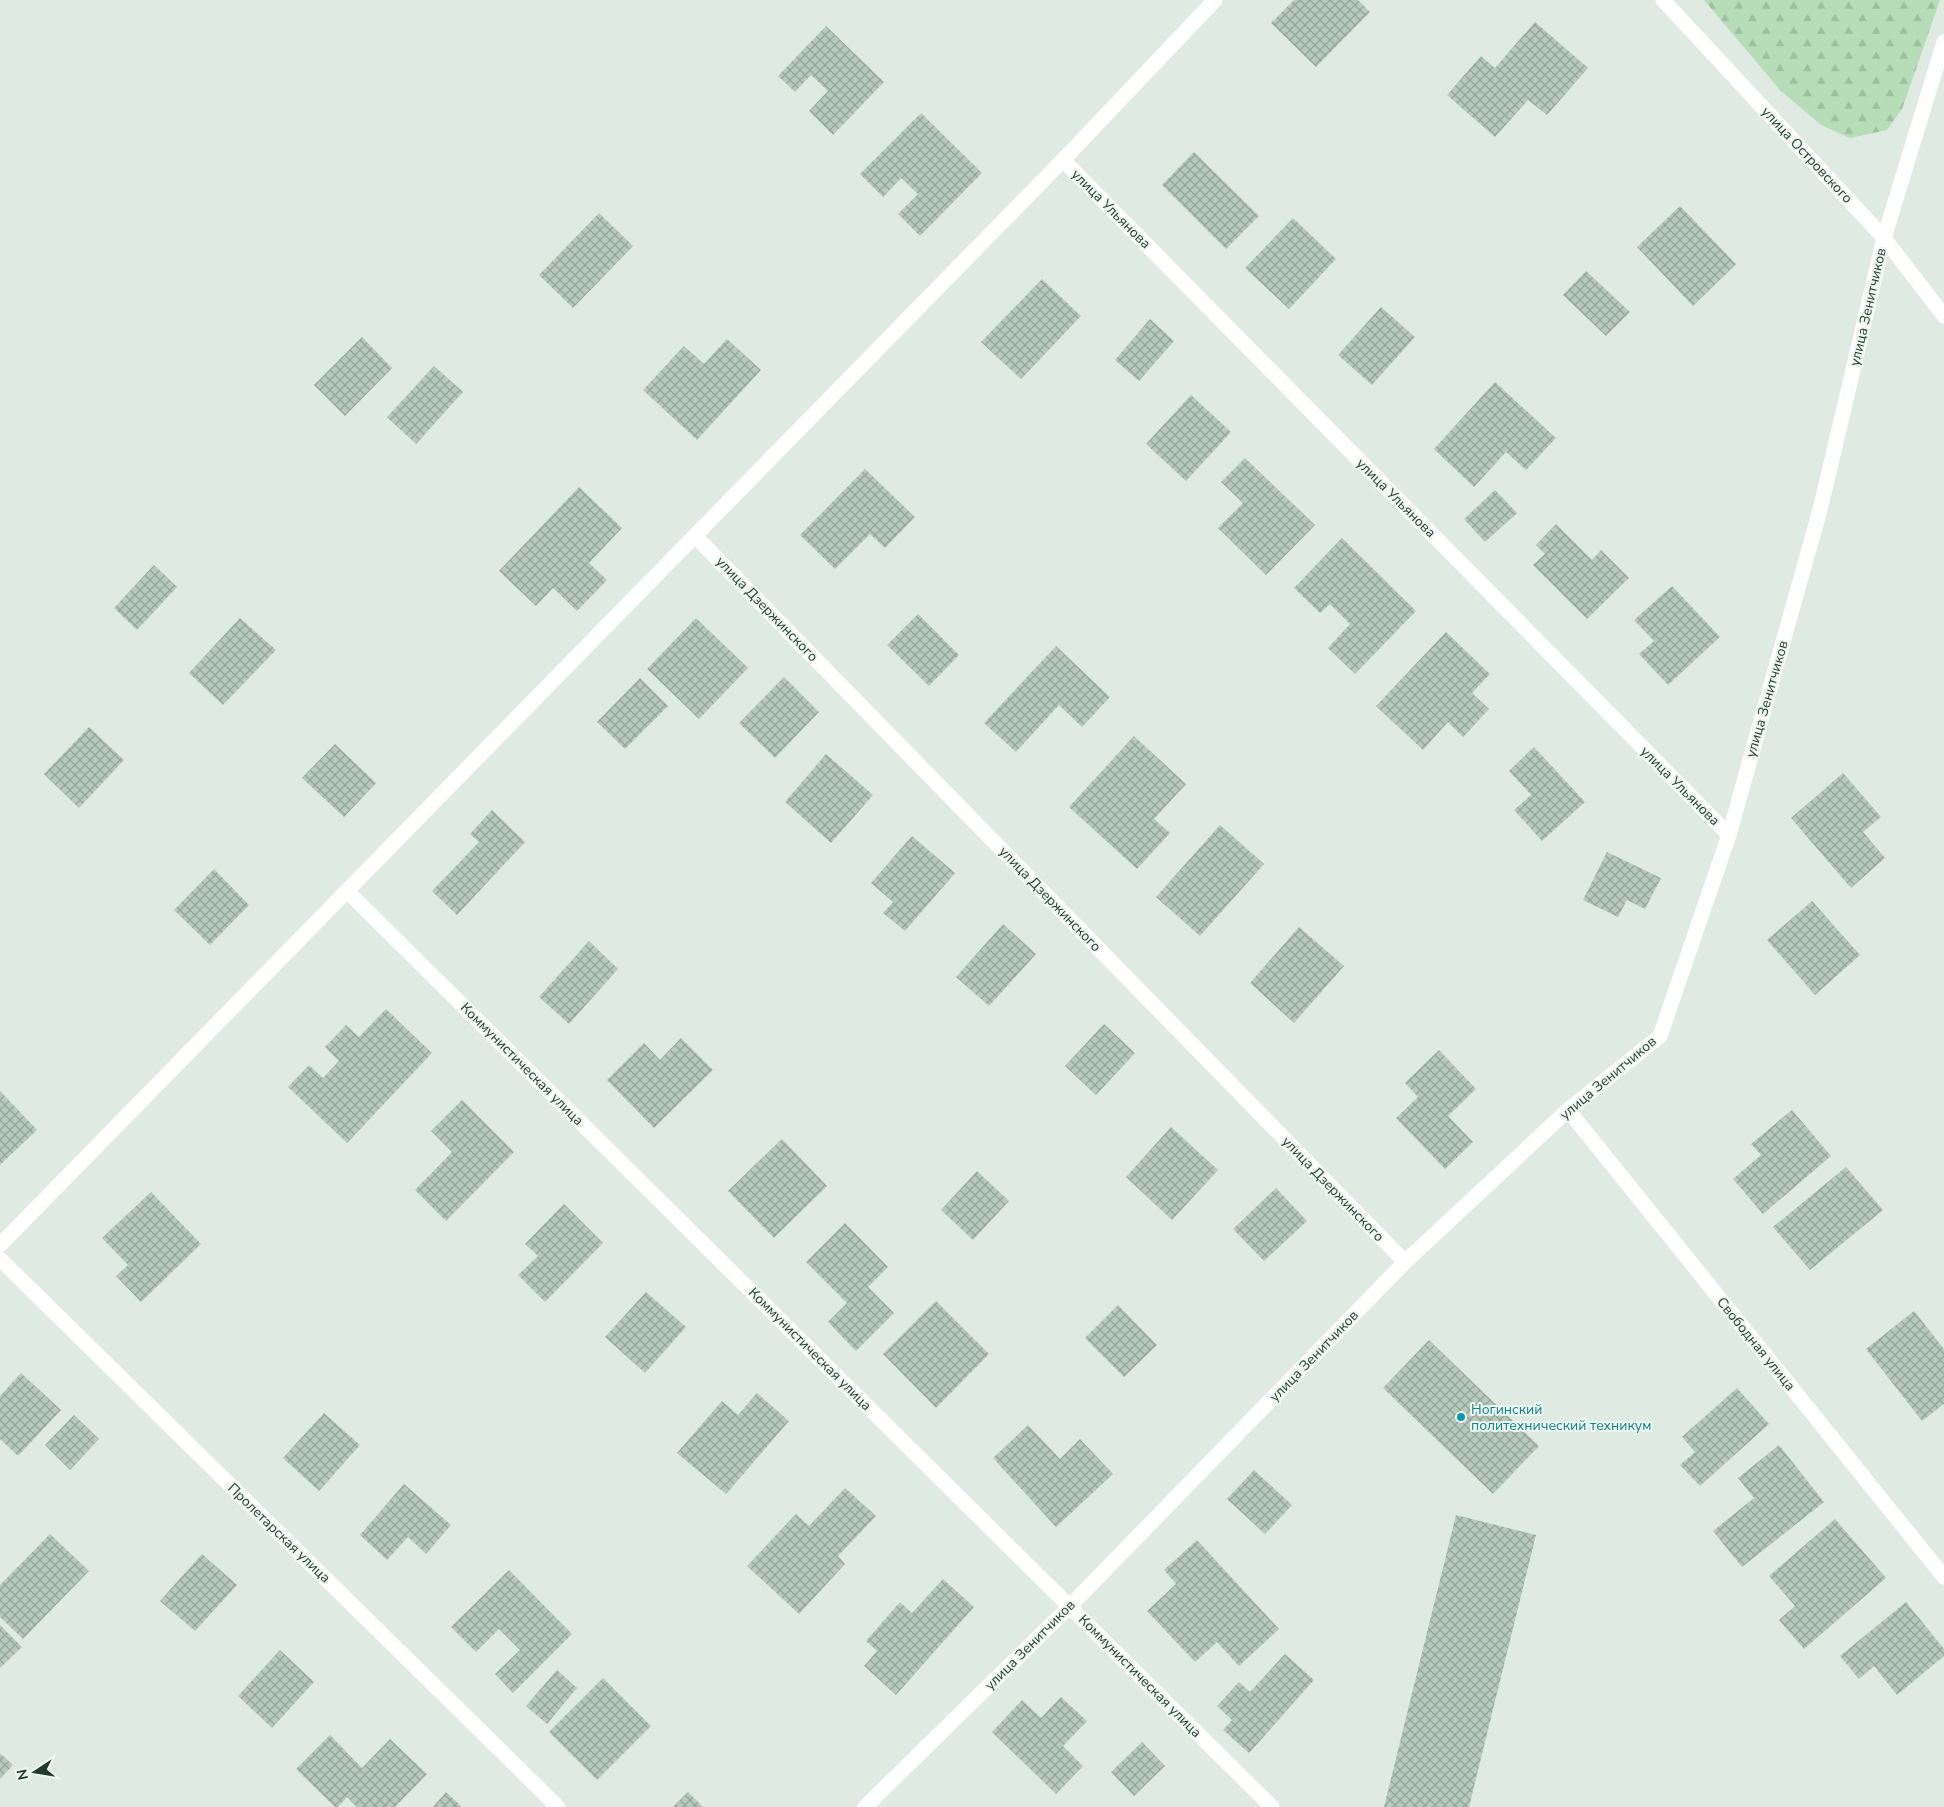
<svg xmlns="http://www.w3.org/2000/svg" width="1944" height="1807" font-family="'Nunito Sans',sans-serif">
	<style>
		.forest { fill: url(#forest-firs) }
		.building { fill: url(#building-cross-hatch) }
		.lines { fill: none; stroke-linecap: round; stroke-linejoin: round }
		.minor { stroke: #fff; stroke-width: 15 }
		.culture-dot { fill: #0f9aa8; stroke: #eff7f1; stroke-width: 2 }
		.labels { text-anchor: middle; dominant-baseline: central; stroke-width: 4; stroke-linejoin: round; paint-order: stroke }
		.street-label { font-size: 14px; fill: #1f3b2d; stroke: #eff7f1 }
		.culture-label { font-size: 14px; fill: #0d838f; stroke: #eff7f1; text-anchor: start }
	</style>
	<defs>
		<pattern id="forest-firs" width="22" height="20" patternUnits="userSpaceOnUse" patternTransform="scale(1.25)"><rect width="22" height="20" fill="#b6ddb7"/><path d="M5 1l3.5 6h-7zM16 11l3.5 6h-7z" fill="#9cbf9e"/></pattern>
		<pattern id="building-cross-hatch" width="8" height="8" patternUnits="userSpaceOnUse" patternTransform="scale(1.25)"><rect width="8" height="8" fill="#b7c9bd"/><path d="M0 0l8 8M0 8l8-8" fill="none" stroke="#94a49a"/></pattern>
	</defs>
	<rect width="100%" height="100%" fill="#dfebe2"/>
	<polygon class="forest" points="1704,0 1940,0 1902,109 1887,130 1850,138 1821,125 1780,90"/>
	<g class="building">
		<polygon points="1294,0 1358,0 1370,12 1316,67 1271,23"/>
		<polygon points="1535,22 1588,68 1547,115 1528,100 1495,137 1447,95 1481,56 1495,68"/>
		<polygon points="826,26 884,82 833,135 809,111 828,91 811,75 795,92 778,76"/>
		<polygon points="921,113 982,173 920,236 898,214 918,194 901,178 883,197 860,174"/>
		<polygon points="1194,152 1259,216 1226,249 1162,185"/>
		<polygon points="1680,206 1736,264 1693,306 1637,247"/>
		<polygon points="599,213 633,246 573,308 539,275"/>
		<polygon points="1293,218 1336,259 1289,309 1245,268"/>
		<polygon points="1586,271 1630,312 1606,336 1563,295"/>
		<polygon points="1042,279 1081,316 1021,379 981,342"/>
		<polygon points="1381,307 1415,337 1372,385 1338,355"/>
		<polygon points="1150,319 1174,341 1139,381 1115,360"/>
		<polygon points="362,337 392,368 345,416 314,385"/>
		<polygon points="727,339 761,370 697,440 643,390 684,346 704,364"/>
		<polygon points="434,366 463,392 416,444 387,417"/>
		<polygon points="1495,382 1556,438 1526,470 1506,452 1474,487 1434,449"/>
		<polygon points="1191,395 1231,432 1186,481 1146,444"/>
		<polygon points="1245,458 1315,525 1266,575 1218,528 1243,503 1221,482"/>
		<polygon points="865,469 915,517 885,548 870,534 835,569 800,535"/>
		<polygon points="579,487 622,528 589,563 607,580 577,611 553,588 536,606 499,571"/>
		<polygon points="1495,490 1517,513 1485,542 1464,519"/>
		<polygon points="1556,524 1592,560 1601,550 1629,578 1587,619 1533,565 1545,554 1536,545"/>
		<polygon points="1342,538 1416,611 1355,674 1328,648 1350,624 1330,604 1320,613 1294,588"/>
		<polygon points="154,565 177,587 137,630 114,608"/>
		<polygon points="1672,586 1720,637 1668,685 1639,654 1654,641 1634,620"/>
		<polygon points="918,614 959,655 929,686 887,645"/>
		<polygon points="240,618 276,650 223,705 189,673"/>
		<polygon points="696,618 748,668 699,719 647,669"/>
		<polygon points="1446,632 1490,674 1472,693 1489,709 1463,737 1448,722 1423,750 1376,706"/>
		<polygon points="1056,646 1110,697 1082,727 1059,705 1016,752 984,723"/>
		<polygon points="784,677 819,712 775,758 739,723"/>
		<polygon points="640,678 668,706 625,749 597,722"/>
		<polygon points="89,727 124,760 79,808 44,774"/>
		<polygon points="1134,736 1186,784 1154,819 1170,833 1137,869 1069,807"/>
		<polygon points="335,744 376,783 344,817 302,778"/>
		<polygon points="1534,747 1585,802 1542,841 1514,810 1531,795 1509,771"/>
		<polygon points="826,754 873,795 831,843 785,802"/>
		<polygon points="1843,773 1881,817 1863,832 1885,858 1851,888 1791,818"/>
		<polygon points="492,810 525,842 457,915 432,891 479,842 470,834"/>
		<polygon points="1220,825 1264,864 1200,936 1156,897"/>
		<polygon points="912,836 955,873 905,931 883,913 893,902 871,883"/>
		<polygon points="1607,852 1661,878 1645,909 1627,900 1618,917 1583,900"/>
		<polygon points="214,869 249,905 210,945 174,910"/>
		<polygon points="1812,901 1860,955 1815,995 1767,940"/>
		<polygon points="1003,924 1036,954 989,1006 956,977"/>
		<polygon points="1299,927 1344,966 1294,1023 1250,983"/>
		<polygon points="589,941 618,969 569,1024 539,997"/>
		<polygon points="386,1009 432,1053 347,1143 288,1087 309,1065 323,1078 339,1061 325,1047 346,1025 359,1037"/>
		<polygon points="1104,1024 1135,1053 1096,1095 1065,1066"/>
		<polygon points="681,1038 713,1070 654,1128 607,1080 644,1043 660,1060"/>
		<polygon points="1439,1050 1476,1089 1448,1116 1473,1142 1445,1169 1396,1118 1418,1097 1405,1083"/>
		<polygon points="0,1091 37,1130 0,1165"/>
		<polygon points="462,1100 514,1152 446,1221 415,1190 452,1152 431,1131"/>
		<polygon points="1792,1110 1831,1156 1763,1214 1733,1179 1761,1155 1751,1144"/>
		<polygon points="1171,1127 1218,1170 1172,1220 1126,1177"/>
		<polygon points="782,1139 827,1186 774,1238 728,1191"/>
		<polygon points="1846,1167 1883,1210 1810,1270 1773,1227"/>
		<polygon points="977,1171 1009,1201 973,1240 941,1210"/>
		<polygon points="1276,1188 1307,1221 1264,1261 1233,1229"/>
		<polygon points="151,1192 201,1244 141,1302 116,1276 128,1265 102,1238"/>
		<polygon points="564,1204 603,1243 545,1302 518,1275 538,1256 525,1244"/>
		<polygon points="845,1223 888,1267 868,1287 894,1313 856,1351 828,1322 847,1303 806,1262"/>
		<polygon points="646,1292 686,1327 645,1373 605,1337"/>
		<polygon points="936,1301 989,1354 936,1408 883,1354"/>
		<polygon points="1118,1305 1157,1345 1124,1377 1085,1338"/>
		<polygon points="1914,1311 1944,1349 1944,1404 1922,1421 1866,1349"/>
		<polygon points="1429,1340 1539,1446 1493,1494 1383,1388"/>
		<polygon points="21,1373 61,1410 18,1456 0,1439 0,1396"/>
		<polygon points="1737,1388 1769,1424 1700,1486 1680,1465 1695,1452 1682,1437"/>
		<polygon points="757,1393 789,1421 726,1494 677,1453 722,1401 738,1415"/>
		<polygon points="324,1413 360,1445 319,1491 283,1458"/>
		<polygon points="74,1415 99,1439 70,1470 45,1445"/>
		<polygon points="1028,1425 1060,1459 1080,1439 1113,1474 1056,1527 993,1458"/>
		<polygon points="1779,1445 1824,1502 1742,1567 1713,1531 1754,1498 1738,1478"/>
		<polygon points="1254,1470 1292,1505 1265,1534 1227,1499"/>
		<polygon points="404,1484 451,1525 426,1554 408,1537 387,1560 360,1535"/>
		<polygon points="845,1488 876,1516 838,1556 845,1564 799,1614 747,1566 796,1514 809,1526"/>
		<polygon points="1456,1515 1536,1535 1469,1807 1384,1807"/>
		<polygon points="1835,1519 1886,1578 1804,1649 1779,1620 1795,1606 1769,1576"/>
		<polygon points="50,1534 89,1571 23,1639 0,1617 0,1585"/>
		<polygon points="1197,1540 1279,1629 1239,1666 1217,1642 1195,1662 1147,1611 1176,1584 1164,1570"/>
		<polygon points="202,1554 237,1585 195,1631 160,1601"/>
		<polygon points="509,1570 572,1634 513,1693 495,1674 520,1650 499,1629 476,1652 451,1627"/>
		<polygon points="943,1579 974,1607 896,1695 864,1666 877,1651 866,1641 900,1602 912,1613"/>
		<polygon points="1906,1602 1944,1649 1944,1656 1897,1695 1874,1666 1859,1679 1840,1656"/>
		<polygon points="0,1625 22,1647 0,1668"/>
		<polygon points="280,1650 314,1682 272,1728 238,1696"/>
		<polygon points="1285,1654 1314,1680 1249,1753 1223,1730 1232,1720 1217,1706 1239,1682 1250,1692"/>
		<polygon points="557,1670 577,1688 547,1724 526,1706"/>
		<polygon points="603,1678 651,1726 597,1780 549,1732"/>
		<polygon points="1061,1697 1087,1721 1063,1746 1083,1766 1056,1794 992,1732 1022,1700 1041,1718"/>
		<polygon points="330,1735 362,1768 390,1739 427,1774 395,1807 357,1807 347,1797 338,1807 335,1807 296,1769"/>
		<polygon points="1142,1742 1165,1766 1134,1796 1111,1772"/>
		<polygon points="0,1753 13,1765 0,1779"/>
		<polygon points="446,1792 462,1807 433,1807"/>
		<polygon points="688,1792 703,1807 673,1807"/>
	</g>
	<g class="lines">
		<g class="minor">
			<polyline points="1663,0 1884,238 1944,316"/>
			<polyline points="1063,160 1729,835"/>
			<polyline points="695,536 1405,1262"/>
			<polyline points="347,891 1272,1807"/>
			<polyline points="1568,1110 1944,1577"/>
			<polyline points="0,1245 1063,160 1215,0"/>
			<polyline points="0,1259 558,1807"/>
			<polyline points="865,1807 1070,1606 1405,1262 1568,1110 1660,1036 1729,835 1821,506 1884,238 1944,42"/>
		</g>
	</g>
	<circle class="culture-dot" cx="1461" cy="1417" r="5"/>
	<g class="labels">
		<g class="street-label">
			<text transform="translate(1807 155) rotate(47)">улица Островского</text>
			<text transform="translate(1111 209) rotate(45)">улица Ульянова</text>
			<text transform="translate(1868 307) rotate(-77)">улица Зенитчиков</text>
			<text transform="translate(1396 498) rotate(45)">улица Ульянова</text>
			<text transform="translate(767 609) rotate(46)">улица Дзержинского</text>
			<text transform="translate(1767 699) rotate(-74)">улица Зенитчиков</text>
			<text transform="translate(1680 786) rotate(45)">улица Ульянова</text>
			<text transform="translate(1050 899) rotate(46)">улица Дзержинского</text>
			<text transform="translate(522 1064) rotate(45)">Коммунистическая улица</text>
			<text transform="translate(1608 1078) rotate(-40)">улица Зенитчиков</text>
			<text transform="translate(1333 1189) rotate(46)">улица Дзержинского</text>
			<text transform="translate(1756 1344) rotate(51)">Свободная улица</text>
			<text transform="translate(810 1349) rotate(45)">Коммунистическая улица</text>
			<text transform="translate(1314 1356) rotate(-46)">улица Зенитчиков</text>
			<text transform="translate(279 1533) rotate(44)">Пролетарская улица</text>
			<text transform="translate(1030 1645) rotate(-45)">улица Зенитчиков</text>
			<text transform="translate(1140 1676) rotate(45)">Коммунистическая улица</text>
		</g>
		<g class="culture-label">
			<text x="1471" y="1409">Ногинский<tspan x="1471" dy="16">политехнический техникум</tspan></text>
		</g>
	</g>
	<g transform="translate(35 1772) rotate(258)" stroke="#eff7f1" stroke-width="4" paint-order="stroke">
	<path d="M0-4L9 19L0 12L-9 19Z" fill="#1f3b2d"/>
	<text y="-8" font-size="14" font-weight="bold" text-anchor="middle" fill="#1f3b2d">N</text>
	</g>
</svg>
